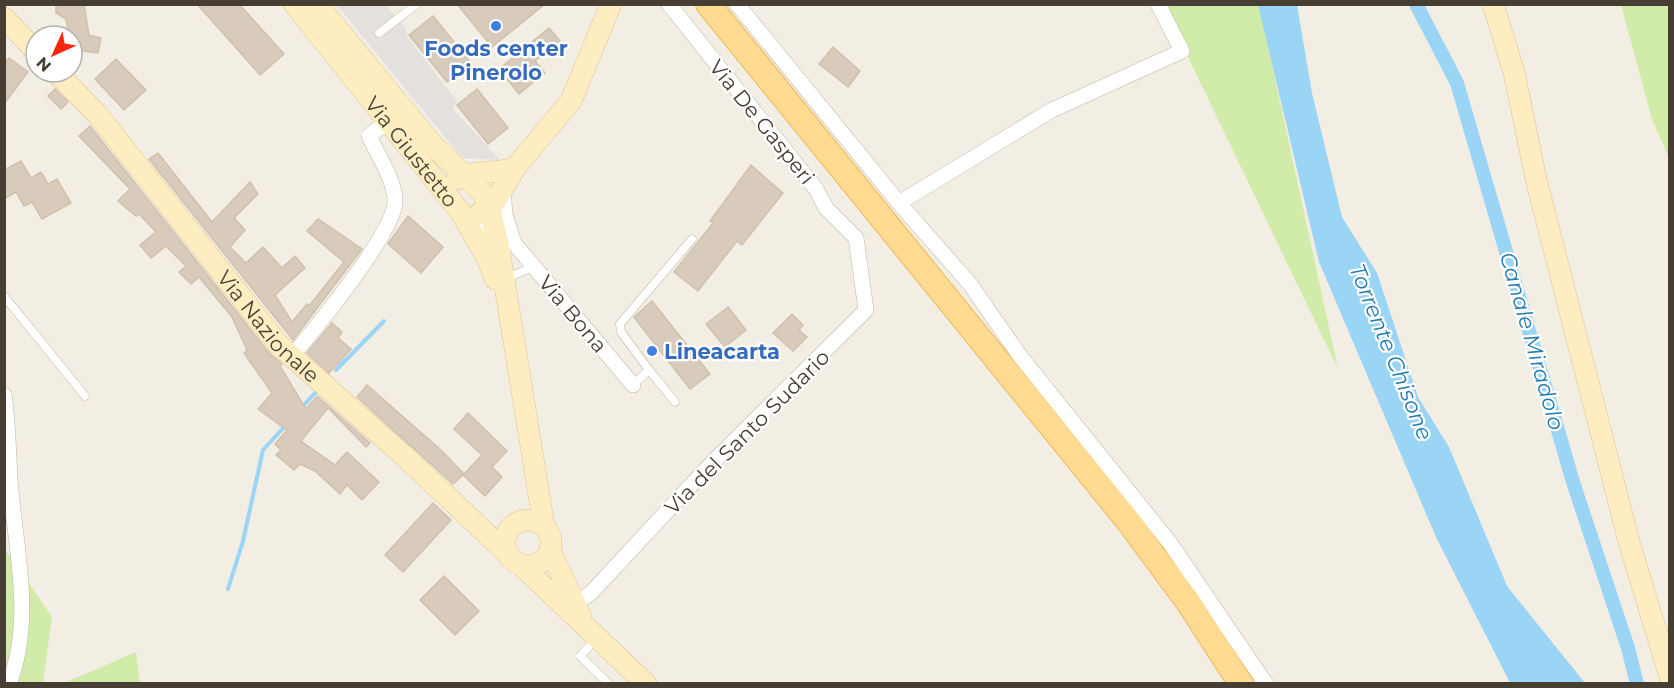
<svg xmlns="http://www.w3.org/2000/svg" width="1674" height="688" font-family="Montserrat,sans-serif">
	<style>
		.green { fill: #d1eba9 }
		.parking { fill: #e3e0dd }
		.water { fill: #9bd5f5 }
		.lines { fill: none; stroke-linecap: round; stroke-linejoin: round }
		.stream { stroke: #9bd5f5; stroke-width: 4 }
		.canal { stroke: #9bd5f5; stroke-width: 14 }
		.building { fill: #d9cbbb; stroke: #d1c0ab; stroke-width: 1.5 }
		.lane-casing { stroke: #bfb5a6; stroke-width: 9 }
		.street-casing { stroke: #bfb5a6; stroke-width: 16 }
		.secondary-casing { stroke: #dac292; stroke-width: 22 }
		.primary-casing { stroke: #ecb859; stroke-width: 26 }
		.lane { stroke: #fff; stroke-width: 8 }
		.street { stroke: #fff; stroke-width: 15 }
		.secondary { stroke: #ffedc2; stroke-width: 21 }
		.primary { stroke: #ffda91; stroke-width: 24 }
		.shop-dot { fill: #3f7fe0; stroke: #fff; stroke-width: 2 }
		.labels { text-anchor: middle; dominant-baseline: central; stroke-width: 4.5; stroke-linejoin: round; paint-order: stroke }
		.shop-label { font-size: 21px; font-weight: bold; fill: #366cbe; stroke: #fff }
		.street-label { font-size: 21px; fill: #463d33; stroke: #fff }
		.water-label { font-size: 22px; font-style: italic; fill: #247db1; stroke: #fff }
	</style>
	<rect width="100%" height="100%" fill="#f3eee4"/>
	<g class="green">
		<polygon points="1163,5 1259,5 1338,369"/>
		<polygon points="1621,5 1669,5 1669,158 1652,119"/>
		<polygon points="4,547 52,617 43,683 5,683"/>
		<polygon points="136,652 140,683 64,683"/>
	</g>
	<polygon class="parking" points="337,5 385,5 406,28 407,37 457,101 453,109 500,160 462,158"/>
	<polygon class="water" points="1258,5 1297,5 1312,93 1342,217 1377,273 1418,397 1449,447 1507,586 1585,683 1510,683 1436,537 1319,262"/>
	<g class="lines">
		<g class="stream">
			<polyline points="336,370 384,321"/>
			<polyline points="302,407 317,391"/>
			<polyline points="228,589 243,541 263,450 285,426"/>
		</g>
		<polyline class="canal" points="1416,4 1457,83 1573,482 1628,648 1637,684"/>
	</g>
	<g class="building">
		<polygon points="56,4 84,4 89,35 101,38 98,53 83,51 72,66 72,36 69,36 66,19 56,13"/>
		<polygon points="197,4 239,4 284,54 260,75"/>
		<polygon points="457,4 545,4 492,47"/>
		<polygon points="433,16 471,63 447,82 409,35"/>
		<polygon points="549,28 560,41 535,61 545,73 519,94 499,69"/>
		<polygon points="833,47 860,71 848,87 819,64"/>
		<polygon points="9,58 28,72 4,104 4,65"/>
		<polygon points="116,59 146,90 124,110 95,79"/>
		<polygon points="55,89 68,102 61,109 48,96"/>
		<polygon points="477,89 508,128 488,144 457,105"/>
		<polygon points="90,126 269,353 282,364 280,366 306,409 317,396 370,443 366,447 328,408 301,441 335,465 347,452 379,482 362,500 347,485 340,494 315,471 300,464 294,470 276,455 281,450 275,444 287,430 258,409 272,393 244,353 247,350 232,317 199,277 191,284 179,272 186,266 166,246 151,258 140,245 156,232 139,214 136,216 118,201 130,189 79,136"/>
		<polygon points="158,153 212,222 250,182 258,194 234,218 245,230 230,247 246,263 263,247 282,268 295,256 305,268 275,295 292,322 307,304 309,306 344,262 307,231 318,219 362,249 293,340 149,159"/>
		<polygon points="21,161 31,178 41,172 48,184 57,179 71,203 42,219 32,202 24,206 16,192 4,199 4,170"/>
		<polygon points="751,165 783,193 742,245 737,241 698,291 674,272 713,223 710,221"/>
		<polygon points="408,216 443,247 421,273 388,244"/>
		<polygon points="652,301 710,374 690,389 634,317"/>
		<polygon points="728,307 746,330 725,347 706,324"/>
		<polygon points="792,314 803,325 799,330 807,337 793,351 773,333"/>
		<polygon points="332,323 342,332 338,338 351,349 329,373 307,353"/>
		<polygon points="367,385 442,451 464,474 453,484 357,397"/>
		<polygon points="468,413 507,451 492,467 502,477 485,496 463,475 482,455 454,429"/>
		<polygon points="433,503 451,520 403,572 385,555"/>
		<polygon points="444,576 479,611 455,635 420,600"/>
	</g>
	<g class="lines">
		<defs>
			<g id="lane">
				<polyline points="379,33 417,4"/>
				<polyline points="504,279 533,267"/>
				<polyline points="4,296 85,396"/>
				<polyline points="649,370 675,402"/>
				<polyline points="633,385 649,370 621,332 620,324 692,239"/>
				<polyline points="596,639 580,656 609,684"/>
			</g>
			<g id="street">
				<polyline points="737,4 899,203 970,284 1020,356 1170,543 1266,684"/>
				<polyline points="503,188 505,215 514,243"/>
				<polyline points="899,203 1050,111 1182,51 1158,4"/>
				<polyline points="462,214 514,243 633,385"/>
				<path d="M292 356C314 330 397 230 395 200 394 179 378 155 369 136L388 121"/>
				<path d="M4 395C9 427 8 459 11 492 17 555 33 622 9 684"/>
				<polyline points="574,604 591,593 707,468 866,310 856,238 826,208 816,189 669,4"/>
			</g>
			<g id="secondary">
				<path id="s1" d="M294 4 462 214 487 258 495 279"/>
				<polyline points="317,4 432,144 482,193 488,203 498,243 544,526"/>
				<polyline points="1493,4 1514,72 1536,179 1629,542 1670,677"/>
				<polyline points="4,18 36,51"/>
				<path id="s2" d="M56 72 98 115 279 345 403 455 507 553"/>
				<path d="M457 179C474 170 496 174 515 168"/>
				<polyline points="480,213 490,210 515,168 571,101 611,4"/>
				<circle cx="528" cy="543" r="23"/>
				<polyline points="550,550 581,617"/>
				<polyline points="521,565 646,684"/>
			</g>
			<polyline id="primary" points="708,4 1128,521 1188,602 1241,684"/>
		</defs>
		<use href="#lane" class="lane-casing"/>
		<use href="#street" class="street-casing"/>
		<use href="#secondary" class="secondary-casing"/>
		<use href="#primary" class="primary-casing"/>
		<use href="#lane" class="lane"/>
		<use href="#street" class="street"/>
		<use href="#secondary" class="secondary"/>
		<use href="#primary" class="primary"/>
	</g>
	<g class="shop-dot">
		<circle cx="496" cy="26" r="6"/>
		<circle cx="652" cy="351" r="6"/>
	</g>
	<g class="labels">
		<g class="shop-label">
			<text x="496" y="48">Foods center<tspan x="496" dy="24">Pinerolo</tspan></text>
			<text x="664" y="351" text-anchor="start">Lineacarta</text>
		</g>
		<g class="street-label">
			<text transform="translate(762 122) rotate(51)">Via De Gasperi</text>
			<text stroke="none"><textPath href="#s1" startOffset="189">Via Giustetto</textPath></text>
			<text transform="translate(573 314) rotate(50)">Via Bona</text>
			<text stroke="none"><textPath href="#s2" startOffset="332">Via Nazionale</textPath></text>
			<text transform="translate(747 432) rotate(-45)">Via del Santo Sudario</text>
		</g>
		<g class="water-label">
			<text transform="translate(1532 341) rotate(74)">Canale Miradolo</text>
			<text transform="translate(1391 352) rotate(68)">Torrente Chisone</text>
		</g>
	</g>
	<rect width="1674" height="688" fill="none" stroke="#463d33" stroke-width="12"/>
	<g transform="translate(54 54) rotate(225)"><circle r="28" fill="#ffffff" stroke="#b5b1ad" stroke-width="1.5"/>
	<path d="M0-4.5L10 22L0 15L-10 22Z" fill="#ff260f"/>
	<text y="-9" font-size="16" font-weight="bold" text-anchor="middle" fill="#463d33">N</text>
	</g>
</svg>
